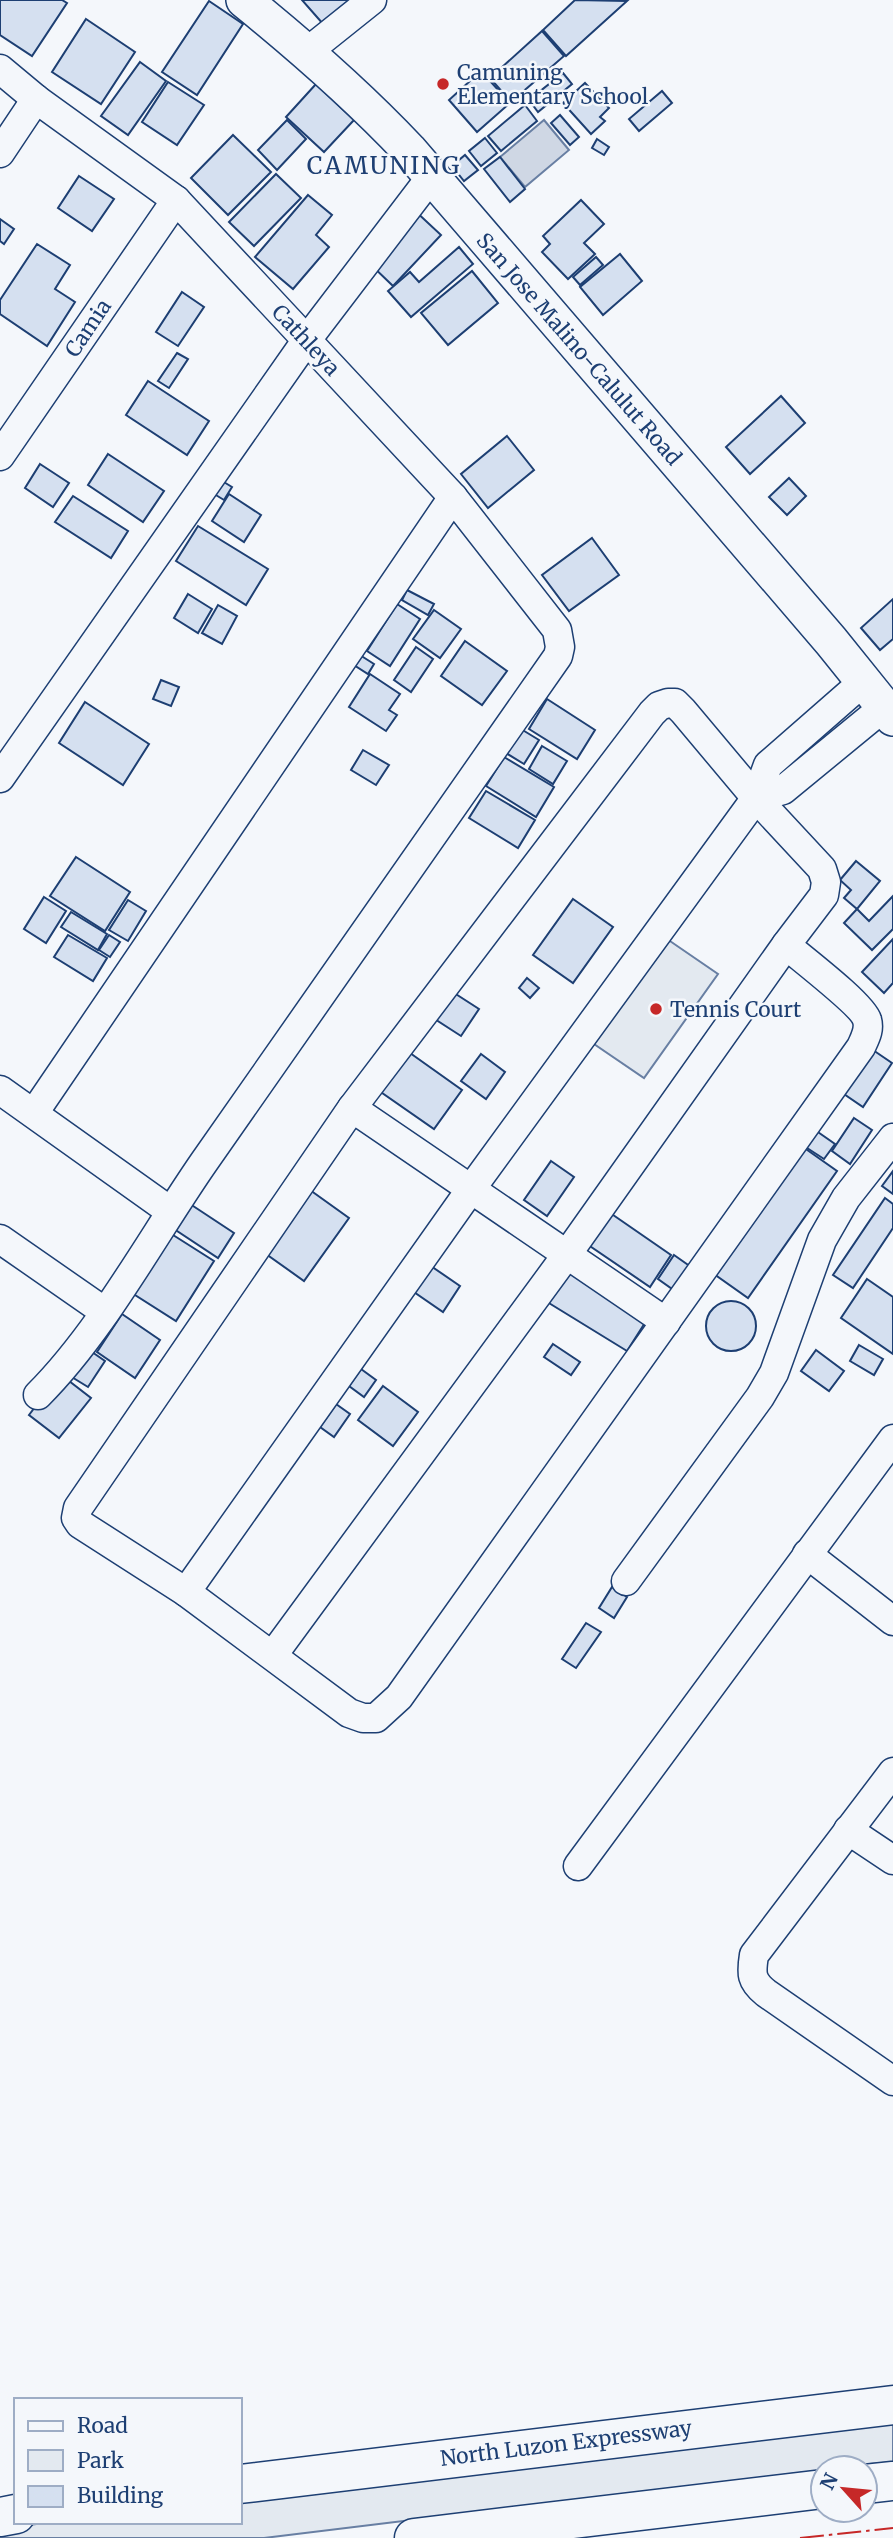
<svg xmlns="http://www.w3.org/2000/svg" width="893" height="2538" font-family="Merriweather,serif">
	<style>
		.green { fill: #e3e9f0; stroke: #687fa3; stroke-width: 2 }
		.water { fill: #cfd7e4; stroke: #687fa3; stroke-width: 2 }
		.building { fill: #d5e0f0; stroke: #1d3f73; stroke-width: 2 }
		.lines { fill: none; stroke-linecap: round; stroke-linejoin: round }
		.minor-casing { stroke: #1d3f73; stroke-width: 31 }
		.major-casing { stroke: #1d3f73; stroke-width: 38 }
		.highway-casing { stroke: #1d3f73; stroke-width: 41 }
		.minor { stroke: #f4f7fb; stroke-width: 28 }
		.major { stroke: #f4f7fb; stroke-width: 35 }
		.highway { stroke: #f4f7fb; stroke-width: 38 }
		.power { stroke: #c62828; stroke-width: 2; stroke-dasharray: 24 5 3.5 5; stroke-linecap: butt }
		.poi-dot { fill: #c62828; stroke: #f4f7fb; stroke-width: 2.5 }
		.labels { text-anchor: middle; dominant-baseline: central; stroke-width: 5; stroke-linejoin: round; paint-order: stroke }
		.poi-label { font-size: 21px; fill: #1d3f73; stroke: #f4f7fb; text-anchor: start }
		.street-label { font-size: 21px; fill: #1d3f73; stroke: #f4f7fb }
		.quarter-label { font-size: 24px; letter-spacing: 2px; fill: #1d3f73; stroke: #f4f7fb }
	</style>
	<rect width="100%" height="100%" fill="#f4f7fb"/>
	<g class="green">
		<polygon points="667,939 718,974 644,1078 594,1044"/>
		<polygon points="893,2414 893,2462 823,2468 823,2470 264,2538 0,2538 0,2529 51,2522 240,2522 240,2497"/>
	</g>
	<polygon class="water" points="544,120 569,150 525,187 500,157"/>
	<g class="building">
		<polygon points="0,0 62,0 67,3 32,56 0,35"/>
		<polygon points="302,0 354,0 324,25"/>
		<polygon points="575,0 627,1 566,56 543,30"/>
		<polygon points="209,1 243,24 197,95 162,72"/>
		<polygon points="86,19 135,52 101,104 52,72"/>
		<polygon points="542,31 564,56 511,102 490,78"/>
		<polygon points="140,62 166,81 128,135 101,116"/>
		<polygon points="481,71 510,103 477,132 449,100"/>
		<polygon points="563,73 572,84 538,112 529,100"/>
		<polygon points="168,82 204,105 177,145 142,122"/>
		<polygon points="585,83 609,108 600,117 605,121 591,134 563,103"/>
		<polygon points="316,84 354,120 324,152 286,117"/>
		<polygon points="662,91 672,103 639,131 629,119"/>
		<polygon points="525,105 537,121 501,151 488,136"/>
		<polygon points="560,115 579,137 570,145 551,123"/>
		<polygon points="287,120 306,139 277,170 258,150"/>
		<polygon points="233,135 271,172 228,215 191,178"/>
		<polygon points="485,138 497,153 481,166 469,151"/>
		<polygon points="597,139 609,147 604,155 592,148"/>
		<polygon points="465,155 478,170 464,181 452,166"/>
		<polygon points="500,157 525,189 510,202 484,169"/>
		<polygon points="276,174 301,198 254,246 229,222"/>
		<polygon points="79,176 114,199 92,231 58,208"/>
		<polygon points="308,195 332,215 316,235 329,247 293,289 255,257"/>
		<polygon points="581,200 604,224 584,243 595,254 568,279 542,252 550,244 543,236"/>
		<polygon points="412,208 441,235 393,286 368,262"/>
		<polygon points="0,219 14,229 4,244 0,241"/>
		<polygon points="37,244 70,265 55,289 75,302 47,346 0,314 0,300"/>
		<polygon points="459,247 473,264 411,317 388,291 410,272 419,282"/>
		<polygon points="620,254 642,281 603,315 580,287"/>
		<polygon points="596,257 603,265 580,285 573,277"/>
		<polygon points="472,271 498,303 448,345 421,313"/>
		<polygon points="182,292 204,307 178,346 156,332"/>
		<polygon points="177,353 188,359 169,388 158,381"/>
		<polygon points="148,381 209,421 187,455 126,415"/>
		<polygon points="781,396 805,423 750,474 726,447"/>
		<polygon points="507,436 534,470 488,508 461,474"/>
		<polygon points="108,454 164,491 143,522 88,485"/>
		<polygon points="40,464 69,483 53,507 25,488"/>
		<polygon points="214,476 232,487 224,500 206,489"/>
		<polygon points="789,478 806,496 787,515 769,497"/>
		<polygon points="229,494 261,515 244,542 212,521"/>
		<polygon points="73,496 128,531 111,558 55,522"/>
		<polygon points="198,526 268,569 246,605 176,561"/>
		<polygon points="592,538 619,575 569,611 542,575"/>
		<polygon points="407,590 434,604 428,615 402,600"/>
		<polygon points="188,594 212,609 198,633 174,618"/>
		<polygon points="893,599 893,639 880,650 861,628"/>
		<polygon points="397,604 420,619 390,666 367,651"/>
		<polygon points="218,605 237,616 222,644 202,633"/>
		<polygon points="434,610 461,629 440,658 413,639"/>
		<polygon points="465,641 507,671 482,705 441,676"/>
		<polygon points="416,647 433,659 411,692 394,680"/>
		<polygon points="352,650 374,664 368,674 346,660"/>
		<polygon points="370,674 400,694 389,710 397,715 386,731 349,707"/>
		<polygon points="161,680 179,687 171,706 153,699"/>
		<polygon points="547,699 595,730 577,759 529,729"/>
		<polygon points="85,702 149,744 123,785 59,743"/>
		<polygon points="516,726 539,740 524,764 501,750"/>
		<polygon points="542,746 567,761 553,784 529,769"/>
		<polygon points="363,750 389,765 376,785 351,770"/>
		<polygon points="504,757 554,787 536,817 486,786"/>
		<polygon points="486,791 535,820 518,848 469,818"/>
		<polygon points="76,857 130,892 105,931 50,896"/>
		<polygon points="856,861 880,881 857,909 844,898 851,890 840,880"/>
		<polygon points="893,896 893,929 872,950 844,923 857,909 869,921"/>
		<polygon points="44,897 66,911 46,943 24,929"/>
		<polygon points="573,899 613,927 573,983 533,955"/>
		<polygon points="128,900 146,911 128,941 109,930"/>
		<polygon points="71,912 107,934 98,950 61,927"/>
		<polygon points="68,935 107,958 93,981 54,957"/>
		<polygon points="109,935 120,942 110,957 99,950"/>
		<polygon points="893,939 893,983 884,993 862,972"/>
		<polygon points="527,978 539,988 530,998 519,988"/>
		<polygon points="448,989 479,1009 461,1036 430,1016"/>
		<polygon points="403,1048 462,1090 434,1129 375,1088"/>
		<polygon points="870,1048 892,1063 863,1107 841,1092"/>
		<polygon points="481,1054 505,1072 486,1099 461,1081"/>
		<polygon points="854,1118 872,1130 850,1164 832,1151"/>
		<polygon points="815,1130 835,1144 824,1159 804,1146"/>
		<polygon points="803,1147 837,1171 748,1298 714,1274"/>
		<polygon points="551,1161 574,1177 547,1216 524,1200"/>
		<polygon points="893,1171 893,1194 882,1186"/>
		<polygon points="303,1185 349,1218 304,1281 259,1249"/>
		<polygon points="181,1198 234,1233 218,1258 165,1223"/>
		<polygon points="885,1198 893,1204 893,1228 853,1288 833,1275"/>
		<polygon points="603,1208 671,1255 650,1287 581,1240"/>
		<polygon points="162,1228 214,1261 176,1321 124,1288"/>
		<polygon points="674,1255 691,1267 675,1291 658,1279"/>
		<polygon points="428,1264 460,1286 443,1312 411,1290"/>
		<polygon points="565,1266 648,1318 627,1351 544,1300"/>
		<polygon points="867,1279 893,1297 893,1354 841,1318"/>
		<circle cx="731" cy="1326" r="25"/>
		<polygon points="122,1314 160,1340 135,1378 97,1352"/>
		<polygon points="553,1344 580,1362 571,1375 544,1357"/>
		<polygon points="859,1345 883,1359 874,1375 850,1361"/>
		<polygon points="816,1350 844,1371 829,1391 801,1371"/>
		<polygon points="92,1352 105,1361 88,1387 62,1371"/>
		<polygon points="361,1369 376,1380 364,1397 349,1386"/>
		<polygon points="60,1374 91,1398 59,1438 29,1415"/>
		<polygon points="383,1386 418,1412 393,1446 358,1420"/>
		<polygon points="336,1404 350,1414 334,1437 320,1427"/>
		<polygon points="612,1587 627,1597 614,1618 599,1608"/>
		<polygon points="586,1623 601,1632 576,1668 562,1659"/>
	</g>
	<g class="lines">
		<defs>
			<g id="minor">
				<polyline points="307,52 372,0"/>
				<path d="M0 69 36 99 176 200 453 497 557 630 560 647 558 656C440 825 322 994 204 1162 152 1237 102 1331 38 1395"/>
				<polyline points="0,153 36,99"/>
				<polyline points="0,456 176,200"/>
				<path d="M668 703H675L683 711 756 798 822 869 826 882 824 895 786 945C801 958 863 1005 867 1020 870 1030 865 1038 861 1047L399 1697 376 1718H363L349 1713 186 1592 80 1524 76 1518 78 1508 352 1108 652 713 659 706Z"/>
				<polyline points="0,778 306,341 431,177"/>
				<polyline points="756,798 783,790 884,707"/>
				<polyline points="0,1090 170,1211"/>
				<polyline points="352,1108 666,1322"/>
				<polyline points="34,1113 453,497"/>
				<polyline points="0,1239 105,1312"/>
				<polyline points="807,1554 893,1621"/>
				<polyline points="626,1581 760,1397 774,1373 822,1240 846,1198 893,1138"/>
				<polyline points="186,1592 471,1189 756,798 768,765 863,682"/>
				<polyline points="273,1655 568,1253 786,945"/>
				<path d="M893 1772 754 1955C751 1974 751 1981 766 1993L893 2081"/>
				<polyline points="848,1830 893,1860"/>
				<polyline points="578,1866 893,1439"/>
			</g>
			<path id="major" d="M244 0C302 47 358 96 409 150L831 641 893 718"/>
			<g id="highway">
				<polyline points="240,2484 893,2405"/>
				<polyline points="865,2484 893,2481"/>
				<polyline points="0,2517 16,2514"/>
				<polyline points="414,2538 823,2489"/>
			</g>
		</defs>
		<use href="#minor" class="minor-casing"/>
		<use href="#major" class="major-casing"/>
		<use href="#highway" class="highway-casing"/>
		<use href="#minor" class="minor"/>
		<use href="#major" class="major"/>
		<use href="#highway" class="highway"/>
		<polyline class="power" points="800,2538 893,2528"/>
	</g>
	<g class="poi-dot">
		<circle cx="443" cy="84" r="7"/>
		<circle cx="656" cy="1009" r="7"/>
	</g>
	<g class="labels">
		<g class="poi-label">
			<text x="457" y="72">Camuning<tspan x="457" dy="24">Elementary School</tspan></text>
			<text x="670" y="1009">Tennis Court</text>
		</g>
		<g class="street-label">
			<text transform="translate(88 328) rotate(-56)">Camia</text>
			<text transform="translate(306 340) rotate(47)">Cathleya</text>
			<text transform="translate(579 349) rotate(49)">San Jose Malino-Calulut Road</text>
			<text transform="translate(566 2443) rotate(-7)">North Luzon Expressway</text>
		</g>
		<g class="quarter-label">
			<text x="384" y="165">CAMUNING</text>
		</g>
	</g>
	<rect x="14" y="2398" width="228" height="126" fill="#f4f7fb" stroke="#9eadc5" stroke-width="2"/>
	<rect x="28" y="2421" width="35" height="10" fill="#f4f7fb" stroke="#9eadc5" stroke-width="2"/>
	<text x="77" y="2433" font-size="21" fill="#1d3f73">Road</text>
	<rect x="28" y="2450" width="35" height="21" fill="#e3e9f0" stroke="#9eadc5" stroke-width="2"/>
	<text x="77" y="2468" font-size="21" fill="#1d3f73">Park</text>
	<rect x="28" y="2486" width="35" height="21" fill="#d5e0f0" stroke="#9eadc5" stroke-width="2"/>
	<text x="77" y="2503" font-size="21" fill="#1d3f73">Building</text>
	<g transform="translate(844 2489) rotate(297)"><circle r="33" fill="#f4f7fb" stroke="#9eadc5" stroke-width="2"/>
	<path d="M0-5L12 26L0 18L-12 26Z" fill="#c62828"/>
	<text y="-10" font-size="19" font-weight="bold" text-anchor="middle" fill="#1d3f73">N</text>
	</g>
</svg>
